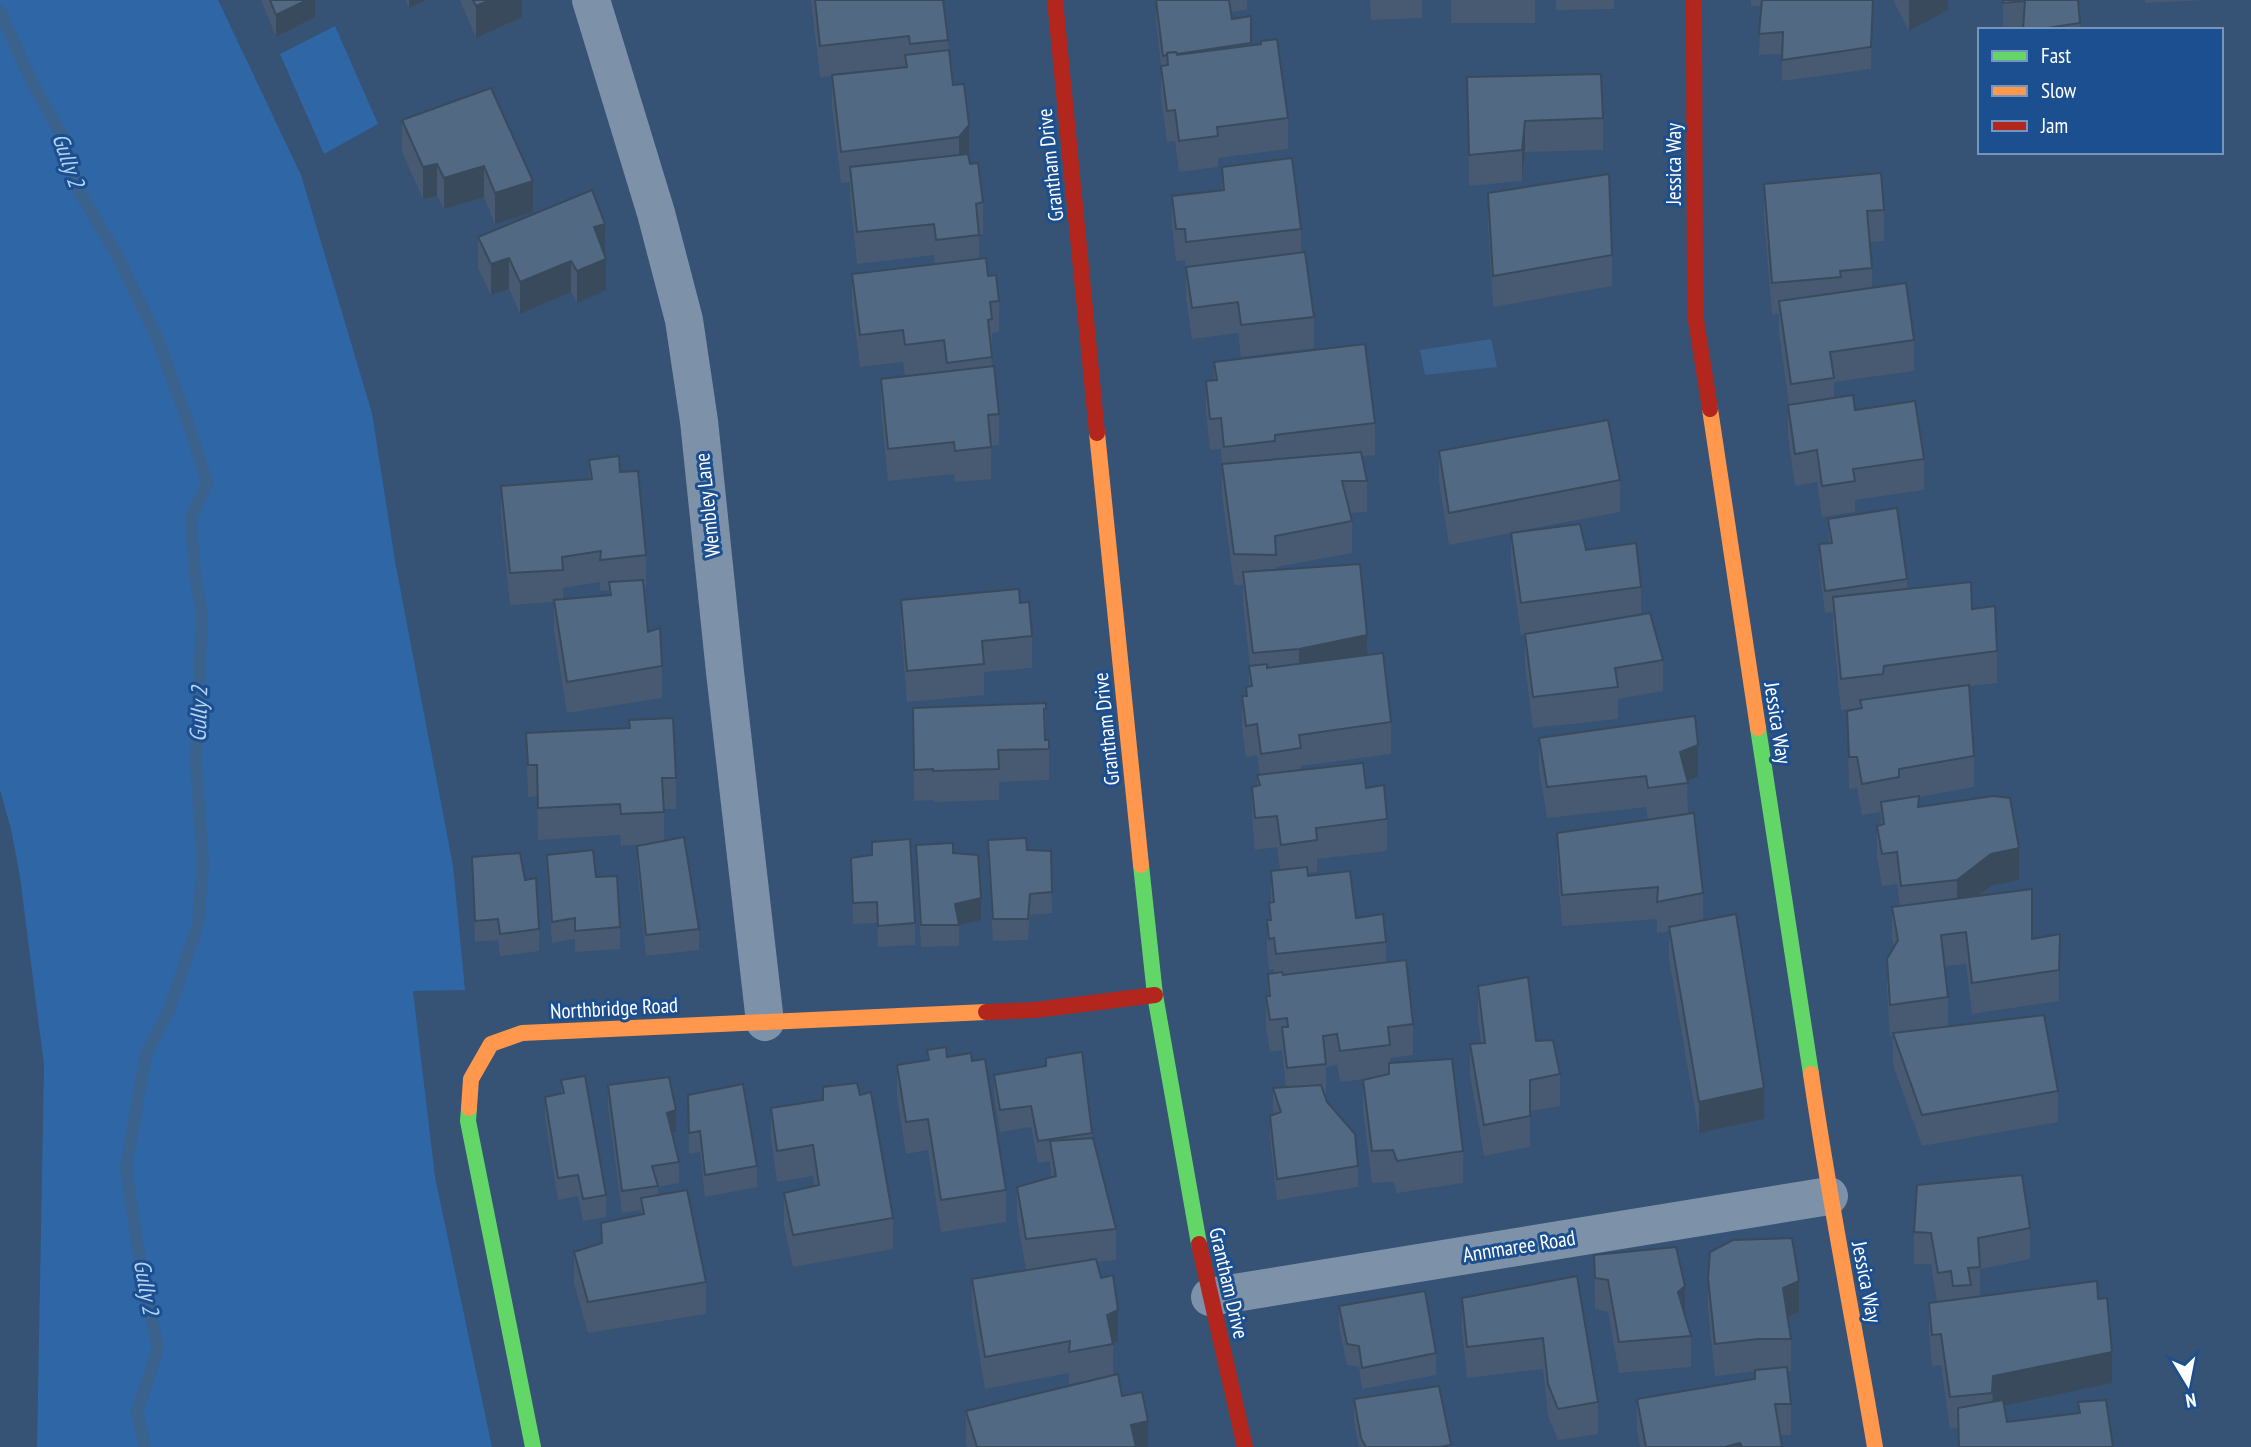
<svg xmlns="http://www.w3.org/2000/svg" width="2251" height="1447" font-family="'PT Sans Narrow',sans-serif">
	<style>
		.green { fill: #2f66a5 }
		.water { fill: #3b618d }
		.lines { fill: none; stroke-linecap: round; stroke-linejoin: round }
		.stream { stroke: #3b618d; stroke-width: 12 }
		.street { stroke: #7d92a8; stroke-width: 38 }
		.fast { stroke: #63d668; stroke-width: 16 }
		.slow { stroke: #ff974d; stroke-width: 16 }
		.jam { stroke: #b3261e; stroke-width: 16 }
		.wall { fill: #475a72; fill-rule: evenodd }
		.shaded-wall { fill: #394a5c }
		.building { fill: #526984; stroke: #394a5c; stroke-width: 2 }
		.labels { text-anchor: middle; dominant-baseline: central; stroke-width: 6; stroke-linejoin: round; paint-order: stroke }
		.street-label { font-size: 21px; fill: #fff; stroke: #1b4f8f }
		.water-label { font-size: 23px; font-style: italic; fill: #b5d3f5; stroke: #1b4f8f }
	</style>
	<rect width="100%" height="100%" fill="#365274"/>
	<g class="green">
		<polygon points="0,0 218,0 301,175 372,413 395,561 453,866 465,990 413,991 435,1177 492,1447 37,1447 44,1065 20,877 11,829 0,790"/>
		<polygon points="335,26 378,124 324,154 280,54"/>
	</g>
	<polygon class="water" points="1491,339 1497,367 1425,375 1420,350"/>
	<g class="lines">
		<polyline class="stream" points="0,11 31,80 66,143 79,191 117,255 157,338 187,419 207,483 191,518 195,576 202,614 196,762 203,865 198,924 169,1010 146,1054 126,1168 140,1262 158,1349 137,1412 145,1447"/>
		<g class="street">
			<polyline points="591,0 656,213 684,320 699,421 725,672 765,1022"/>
			<polyline points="1210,1297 1829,1196"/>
		</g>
		<g class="fast">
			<polyline points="1758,728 1811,1074"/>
			<polyline points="1141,865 1155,995 1199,1244"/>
			<polyline points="469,1108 468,1121 533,1447"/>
		</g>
		<g class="slow">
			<polyline points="1710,409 1758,728"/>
			<polyline points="1097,433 1141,865"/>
			<path d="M1811 1074C1829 1199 1854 1323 1875 1447"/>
			<polyline points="469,1108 471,1079 491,1044 522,1033 986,1012"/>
		</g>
		<g class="jam">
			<polyline points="1055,0 1097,433"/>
			<polyline points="1694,0 1695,314 1710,409"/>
			<polyline points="986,1012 1035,1010 1155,995"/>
			<polyline points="1199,1244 1245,1447"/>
		</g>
	</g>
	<g class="wall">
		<polygon points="261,0 315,0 315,17 276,37"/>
		<polygon points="405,0 427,0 409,8"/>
		<polygon points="460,0 522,0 522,17 476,38"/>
		<polygon points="811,0 944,0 944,9 953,85 970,164 983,202 983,234 979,234 979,259 999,301 999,332 992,333 992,350 991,351 992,367 999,414 999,445 991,446 991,479 955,482 954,474 888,481 881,410 881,379 905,376 903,362 860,367 852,305 852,274 935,264 934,255 857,264 850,198 850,182 841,183 832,107 832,76 820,77"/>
		<polygon points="1156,0 1247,0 1247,10 1231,12 1232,19 1251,16 1251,45 1288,118 1288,149 1218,158 1218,167 1179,172 1175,141 1167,142 1161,98 1161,66 1156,21"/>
		<polygon points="1370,0 1422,0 1422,18 1371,20"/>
		<rect x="1451" y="0" width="84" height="23"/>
		<polygon points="1556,0 1614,0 1614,9 1556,10"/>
		<polygon points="1751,0 1873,0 1871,69 1782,81 1782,54 1759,55 1761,6 1751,6"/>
		<polygon points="1893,0 1948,0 1948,10 1909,31"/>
		<polygon points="2003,0 2078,0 2080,30 2003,30"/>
		<polygon points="2145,0 2206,0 2145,3"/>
		<polygon points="1467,77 1603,118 1603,150 1525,152 1522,181 1469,186"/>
		<polygon points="491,88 533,212 495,224 484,197 444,209 437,196 423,199 402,152 402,120"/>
		<polygon points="1222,167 1301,229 1301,252 1314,317 1314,348 1241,357 1238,333 1192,339 1186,298 1186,274 1185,260 1176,261 1172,227 1172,196 1222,190"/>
		<polygon points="1764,184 1884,210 1884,241 1870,242 1872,268 1872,288 1914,340 1914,371 1834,382 1834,398 1855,410 1924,459 1924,490 1855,500 1855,512 1822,517 1817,482 1795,486 1788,436 1788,405 1789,404 1779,333 1779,314 1772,315 1764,216"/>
		<polygon points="1488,193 1612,255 1612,286 1493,307 1488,225"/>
		<polygon points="478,237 605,255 606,290 577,303 571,292 520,314 509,289 491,295 478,268"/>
		<polygon points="1214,362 1375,423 1375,455 1362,456 1367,481 1367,512 1350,513 1352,521 1352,553 1276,567 1276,570 1367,655 1391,722 1391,754 1301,766 1301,770 1366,788 1387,819 1387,851 1317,859 1317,872 1308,873 1308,876 1356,918 1386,942 1386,963 1413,1024 1413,1055 1390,1058 1390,1063 1463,1151 1463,1183 1397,1193 1393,1182 1372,1183 1363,1111 1363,1080 1367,1079 1340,1082 1337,1065 1326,1067 1326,1095 1325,1095 1327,1102 1358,1166 1358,1187 1277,1200 1270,1138 1270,1116 1275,1115 1273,1109 1273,1088 1286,1087 1282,1050 1270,1052 1266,1028 1266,996 1268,996 1268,974 1274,973 1274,969 1269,970 1267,951 1267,920 1269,920 1269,903 1271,903 1271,871 1280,870 1277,847 1255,850 1252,818 1252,787 1257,785 1257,775 1260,774 1257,755 1246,757 1242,728 1242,696 1246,696 1246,687 1249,686 1249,666 1250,666 1243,603 1243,585 1234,585 1222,495 1222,464 1221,449 1210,450 1206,413 1206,381 1214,380"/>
		<polygon points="1439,451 1620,480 1620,512 1514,532 1586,550 1641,587 1641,614 1663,660 1663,691 1618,699 1618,719 1533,728 1525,666 1525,634 1521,635 1511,564 1511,533 1449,545 1439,482"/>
		<path d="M589 460 620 472 646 555V587H644L648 632 662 666V698L567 713 554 631V602L510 605 501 517V486L589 479ZM600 582V591L609 590V595L563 599V588Z"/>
		<polygon points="1828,519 1907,579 1907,589 1972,609 1997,651 1997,683 1969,686 1974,756 1974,787 1919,797 1919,807 2019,880 1991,886 1978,896 2032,939 2060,966 2059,1001 1972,1014 1966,964 1944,966 1948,997 1948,1027 2058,1091 2058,1122 1922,1146 1893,1065 1893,1036 1890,1036 1887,990 1887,959 1894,947 1892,938 1892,907 1900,906 1897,884 1882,886 1877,857 1877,826 1881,825 1881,812 1862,815 1857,788 1849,789 1847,711 1860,708 1841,710 1833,629 1833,612 1825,613 1819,566 1819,544 1829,543"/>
		<polygon points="901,600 1020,603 1032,636 1032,668 984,672 984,695 907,702 901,631"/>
		<polygon points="1046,703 1046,740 1049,740 1049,780 999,782 999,800 933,802 933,800 914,801 913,708"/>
		<polygon points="526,733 676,778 676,809 664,809 664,841 699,929 699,950 646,956 637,867 637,846 645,844 621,846 620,835 538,840 537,796 528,797"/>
		<polygon points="1539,738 1698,777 1687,781 1688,814 1703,893 1703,921 1764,1119 1699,1133 1669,959 1669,931 1657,933 1657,919 1562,926 1557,864 1557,833 1648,820 1646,807 1547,818 1539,769"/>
		<polygon points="988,840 1027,850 1051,851 1052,913 1030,915 1028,940 993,941 988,861"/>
		<polygon points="916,845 953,853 981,920 959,925 959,946 921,947 916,866"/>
		<polygon points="547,855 596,877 620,927 620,949 575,952 575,939 552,943 547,876"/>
		<polygon points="472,857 525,880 539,929 539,951 500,956 498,940 475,942"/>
		<polygon points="851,858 915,923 915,945 878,947 877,923 853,924"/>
		<polygon points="1478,986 1536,1041 1560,1074 1560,1106 1530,1111 1530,1147 1484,1156 1470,1075 1470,1044 1481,1043 1478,1017"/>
		<polygon points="927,1050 947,1057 972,1061 1006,1190 1006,1222 941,1232 928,1150 906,1154 897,1097 897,1065 927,1061"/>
		<polygon points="994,1075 1092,1133 1092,1138 1116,1229 1116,1260 1097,1262 1118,1341 1113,1344 1113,1375 1148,1447 967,1447 966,1443 966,1411 1110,1376 1069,1384 1069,1373 985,1389 972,1310 972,1279 1026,1270 1017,1218 1017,1187 1051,1178 1050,1161 1038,1163 1031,1127 1000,1132 994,1096"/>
		<polygon points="561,1080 606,1195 606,1217 583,1221 578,1196 558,1200 545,1118 545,1097 561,1093"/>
		<polygon points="608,1085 676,1131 672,1133 679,1162 679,1183 658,1187 658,1195 706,1282 706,1314 588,1333 574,1283 574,1252 601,1244 601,1223 641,1215 641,1210 622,1213 608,1107"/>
		<polygon points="823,1087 893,1218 893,1249 793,1267 784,1225 784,1193 814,1186 813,1176 777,1182 771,1139 771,1108 823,1100"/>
		<polygon points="688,1095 757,1166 757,1187 705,1197 700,1152 689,1154"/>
		<polygon points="2030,1228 2030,1259 1980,1269 1980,1296 2098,1299 2112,1383 2004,1405 2007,1422 2078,1413 2078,1402 2113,1447 1959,1447 1958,1428 1950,1429 1941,1365 1932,1366 1929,1334 1929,1303 1937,1302 1931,1264 1914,1264 1914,1232"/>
		<polygon points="1594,1255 1685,1313 1691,1336 1691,1367 1619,1373 1608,1312 1595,1309"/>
		<polygon points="1577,1276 1598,1402 1598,1434 1558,1440 1548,1416 1543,1369 1467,1378 1462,1329 1462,1298"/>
		<polygon points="1708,1278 1799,1312 1787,1317 1791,1339 1791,1371 1787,1371 1791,1404 1791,1435 1780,1435 1782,1447 1640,1447 1637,1431 1637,1399 1755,1379 1755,1371 1715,1376 1708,1309"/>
		<polygon points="1339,1306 1436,1353 1436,1375 1362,1389 1359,1367 1347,1365 1339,1327"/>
		<polygon points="1439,1386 1451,1447 1359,1447 1354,1420 1354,1399"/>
	</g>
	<g class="shaded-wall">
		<polygon points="307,0 315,0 315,17 276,37 276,15"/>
		<polygon points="409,0 427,0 409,8"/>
		<polygon points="490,0 522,0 522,17 476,38 476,6"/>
		<polygon points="1909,0 1948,0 1948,10 1909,31"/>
		<polygon points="1525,121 1525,152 1522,181 1522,150"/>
		<polygon points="969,125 969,156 959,169 959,137"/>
		<polygon points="437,164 437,196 423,199 423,167"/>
		<polygon points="484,166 484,197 444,209 444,178"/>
		<polygon points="533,181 533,212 495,224 495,193"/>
		<polygon points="605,224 605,255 594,227"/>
		<polygon points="509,258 509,289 491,295 491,264"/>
		<polygon points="606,259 606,290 577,303 577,271"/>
		<polygon points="571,261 571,292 520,314 520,282"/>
		<polygon points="1367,635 1367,667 1299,680 1299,649"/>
		<polygon points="1698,745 1698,777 1680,783 1680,752"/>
		<polygon points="2019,848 2019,880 1991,886 1957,912 1957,880 1991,854"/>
		<polygon points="981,898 981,920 959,925 955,904"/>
		<polygon points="2060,934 2060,966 2059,1001 2059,970"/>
		<polygon points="1764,1088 1764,1119 1699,1133 1699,1102"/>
		<polygon points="676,1110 676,1131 667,1135 667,1113"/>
		<polygon points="1799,1281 1799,1312 1783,1319 1783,1288"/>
		<polygon points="1685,1286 1685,1317 1678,1292"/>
		<polygon points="1118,1310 1118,1341 1113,1344 1107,1315"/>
		<polygon points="2112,1352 2112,1383 1993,1408 1992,1425 1993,1376"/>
		<polygon points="1148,1421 1148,1447 1131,1447 1131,1425"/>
		<polygon points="1740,1443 1740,1447 1725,1447"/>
	</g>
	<g class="building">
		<polygon points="270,0 307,0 276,15"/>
		<polygon points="473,0 490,0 476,6"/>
		<polygon points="815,0 943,0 948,40 910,44 909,36 820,46"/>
		<polygon points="1156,0 1229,0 1232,19 1251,16 1251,43 1177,54 1176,52 1167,53 1167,55 1163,56"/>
		<polygon points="1762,0 1873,0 1871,47 1782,60 1783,32 1759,34"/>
		<polygon points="2003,0 2078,0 2080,23 2034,30 2023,30 2025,1 2003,3"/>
		<polygon points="1277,39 1288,118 1217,127 1218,136 1179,141 1175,110 1167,111 1161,66 1168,65 1167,53 1176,52 1177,55 1261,44 1261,41"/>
		<polygon points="949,50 953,85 964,84 969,125 959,137 841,152 832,75 907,67 905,55"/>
		<polygon points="1601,74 1603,118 1525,121 1522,150 1469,155 1467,77"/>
		<polygon points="491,88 533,181 495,193 484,166 444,178 437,164 423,167 402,120"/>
		<polygon points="968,154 970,164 978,163 983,202 976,204 979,235 936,240 934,224 857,232 850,167"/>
		<polygon points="1292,158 1301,229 1186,242 1185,229 1176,229 1172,196 1224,190 1222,167"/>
		<polygon points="1881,173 1884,210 1867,211 1872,268 1840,271 1841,277 1772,283 1764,184"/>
		<polygon points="1609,174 1612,255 1493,276 1488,193"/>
		<polygon points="592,190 605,224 594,227 606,259 577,271 571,261 520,282 509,258 491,264 478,237"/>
		<polygon points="1305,252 1314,317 1241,325 1238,302 1192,308 1186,267"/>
		<polygon points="986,258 988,276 996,275 999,301 990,302 992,319 988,320 992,357 947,363 944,340 905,345 903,330 860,335 852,274"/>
		<polygon points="1906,283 1914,340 1830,352 1834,378 1791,384 1779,301"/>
		<polygon points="1365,344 1375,423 1275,435 1275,441 1224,447 1221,418 1210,419 1206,381 1217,380 1214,362"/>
		<polygon points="994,366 999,414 988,415 991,447 955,451 954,442 888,449 881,379"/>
		<polygon points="1853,395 1855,410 1915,401 1924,459 1853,469 1855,481 1822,486 1817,450 1795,454 1788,405"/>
		<polygon points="1608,420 1620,480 1449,513 1439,451"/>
		<polygon points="1361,452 1367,481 1342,481 1352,521 1275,536 1276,555 1234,554 1222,464"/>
		<polygon points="619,456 620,472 638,471 646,555 600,560 601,551 562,557 563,570 510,573 501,486 592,479 589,460"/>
		<polygon points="1897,508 1907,579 1825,591 1819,544 1832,543 1828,519"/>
		<polygon points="1580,524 1586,550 1636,543 1641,587 1521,603 1511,533"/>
		<polygon points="1360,564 1367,635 1299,649 1253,653 1243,572"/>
		<polygon points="643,580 648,632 660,628 662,666 567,682 554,600 611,595 609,582"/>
		<polygon points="1971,582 1972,609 1995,606 1997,651 1884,666 1883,674 1841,679 1833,597"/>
		<polygon points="1019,589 1020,603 1029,602 1032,636 982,641 984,664 907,671 901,600"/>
		<polygon points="1650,613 1663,660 1615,668 1618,687 1533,697 1525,634"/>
		<polygon points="1383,653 1391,722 1299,735 1301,748 1261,754 1257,724 1246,726 1242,696 1247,696 1246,687 1252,686 1249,666 1267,664 1267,668"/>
		<polygon points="1969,685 1974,756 1899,769 1899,777 1862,784 1857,757 1849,757 1847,711 1862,708 1860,700"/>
		<polygon points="1046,703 1046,709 1044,709 1045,740 1049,740 1049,749 998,750 999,769 933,771 933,769 914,770 913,708"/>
		<polygon points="1695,716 1698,745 1680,752 1688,783 1648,788 1646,776 1547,787 1539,738"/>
		<polygon points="673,718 676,778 662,778 664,812 621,814 620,804 538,808 537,765 528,765 526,733 630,728 629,720"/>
		<polygon points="1363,763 1366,788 1384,785 1387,819 1316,828 1317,840 1281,845 1277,816 1255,818 1252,787 1260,785 1257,775"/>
		<polygon points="1919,796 1918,807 1993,796 2010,798 2019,848 1991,854 1957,880 1901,886 1897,852 1882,854 1877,826 1884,824 1881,802"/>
		<polygon points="1694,813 1703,893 1657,902 1658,887 1562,895 1557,833"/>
		<polygon points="684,837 699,929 646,935 637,846"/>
		<polygon points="1026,838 1027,850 1051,851 1052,892 1030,894 1028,919 993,919 988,840"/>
		<polygon points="910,839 915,923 878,926 877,902 853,903 851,858 872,855 872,842"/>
		<polygon points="953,843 953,853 978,855 981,898 955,904 959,925 921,925 916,845"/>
		<polygon points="593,850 596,877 617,876 620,927 575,931 575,918 552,922 547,855"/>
		<polygon points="520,853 525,880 536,878 539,929 500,934 498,919 475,921 472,857"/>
		<polygon points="1307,867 1308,876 1350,871 1356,918 1383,914 1386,942 1276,954 1274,938 1269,939 1267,920 1271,920 1269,903 1274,902 1271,871"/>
		<polygon points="2032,889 2032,939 2060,934 2059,970 1972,983 1966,932 1941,935 1948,997 1890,1005 1887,959 1898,940 1892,907"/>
		<polygon points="1736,914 1764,1088 1699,1102 1669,927"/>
		<polygon points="1406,960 1413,1024 1388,1027 1390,1045 1340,1051 1337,1034 1323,1036 1326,1064 1287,1068 1282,1027 1288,1027 1287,1018 1270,1020 1266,996 1270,996 1268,974 1282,972 1283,975"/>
		<polygon points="1528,977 1536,1041 1553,1040 1560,1074 1530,1080 1530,1116 1484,1125 1470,1044 1485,1043 1478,986"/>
		<polygon points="2044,1015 2058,1091 1922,1115 1893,1033"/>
		<polygon points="946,1047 947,1057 971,1053 972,1061 985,1059 1006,1190 941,1200 928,1119 906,1122 897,1065 929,1060 927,1050"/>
		<polygon points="1082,1052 1092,1133 1038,1141 1031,1106 1000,1110 994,1075 1046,1066 1046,1058"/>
		<polygon points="1452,1059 1463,1151 1397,1161 1393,1150 1372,1151 1363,1080 1389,1074 1389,1063"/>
		<polygon points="585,1076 606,1195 583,1199 578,1175 558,1178 545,1097 564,1093 561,1080"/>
		<polygon points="669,1077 676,1110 667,1113 679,1162 652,1166 658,1186 622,1191 608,1085"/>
		<polygon points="857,1083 860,1095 871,1092 893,1218 793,1235 784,1193 819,1185 813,1145 777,1151 771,1108 823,1100 823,1087"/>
		<polygon points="743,1084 757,1166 705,1175 700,1131 689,1133 688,1095"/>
		<polygon points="1321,1085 1327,1102 1355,1134 1358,1166 1277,1179 1270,1116 1281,1112 1273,1088"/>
		<polygon points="1093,1138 1116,1229 1026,1239 1017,1187 1056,1176 1050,1141"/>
		<polygon points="2022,1175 2030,1228 1978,1238 1980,1267 1968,1268 1971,1285 1953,1286 1951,1271 1938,1273 1931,1233 1914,1232 1917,1185"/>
		<polygon points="687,1190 706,1282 588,1302 574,1252 602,1243 601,1223 644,1214 641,1198"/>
		<polygon points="1792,1238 1799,1281 1783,1288 1791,1339 1758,1339 1715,1344 1708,1278 1710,1252 1733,1240"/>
		<polygon points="1676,1247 1685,1286 1678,1292 1691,1336 1619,1342 1608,1280 1595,1278 1594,1255"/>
		<polygon points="1096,1259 1101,1278 1113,1275 1118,1310 1107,1315 1113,1344 1069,1352 1070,1341 985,1357 972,1279"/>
		<polygon points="1577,1276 1598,1402 1558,1409 1548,1384 1543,1338 1467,1347 1462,1298"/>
		<polygon points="2097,1281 2098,1299 2107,1298 2112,1352 1993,1376 1992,1393 1950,1397 1941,1334 1932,1335 1929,1303"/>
		<polygon points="1425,1291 1436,1353 1362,1368 1359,1346 1347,1344 1339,1306"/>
		<polygon points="1787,1367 1791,1404 1775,1404 1782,1447 1742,1447 1740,1443 1725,1447 1646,1447 1637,1399 1755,1379 1755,1370"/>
		<polygon points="1118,1374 1122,1396 1142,1392 1148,1421 1131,1425 1136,1447 977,1447 966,1411"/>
		<polygon points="1439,1386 1451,1445 1439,1447 1366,1447 1361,1438 1354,1399"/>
		<polygon points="2003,1400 2007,1422 2080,1413 2078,1402 2106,1400 2113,1447 1959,1447 1958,1408"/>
	</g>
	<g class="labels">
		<g class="street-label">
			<text transform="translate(1673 164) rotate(-90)">Jessica Way</text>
			<text transform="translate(1050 165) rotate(-96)">Grantham Drive</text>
			<text transform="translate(707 505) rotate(-96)">Wembley Lane</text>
			<text transform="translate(1778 723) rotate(81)">Jessica Way</text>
			<text transform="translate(1106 729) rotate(-96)">Grantham Drive</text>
			<text transform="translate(614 1008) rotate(-3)">Northbridge Road</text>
			<text transform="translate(1519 1246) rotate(-9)">Annmaree Road</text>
			<text transform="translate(1867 1282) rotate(79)">Jessica Way</text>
			<text transform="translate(1229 1283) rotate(77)">Grantham Drive</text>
		</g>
		<g class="water-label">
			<text transform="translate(69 160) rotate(71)">Gully 2</text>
			<text transform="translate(198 714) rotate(-88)">Gully 2</text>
			<text transform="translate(147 1287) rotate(80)">Gully 2</text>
		</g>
	</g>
	<rect x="1978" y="28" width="245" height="126" fill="#1b4f8f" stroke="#7695bc" stroke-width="2"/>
	<rect x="1992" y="51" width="35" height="10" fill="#63d668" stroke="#7695bc" stroke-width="2"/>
	<text x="2041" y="63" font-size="21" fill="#ffffff">Fast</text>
	<rect x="1992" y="86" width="35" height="10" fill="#ff974d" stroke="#7695bc" stroke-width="2"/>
	<text x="2041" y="98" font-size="21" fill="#ffffff">Slow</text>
	<rect x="1992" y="121" width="35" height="10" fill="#b3261e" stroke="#7695bc" stroke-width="2"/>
	<text x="2041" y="133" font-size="21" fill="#ffffff">Jam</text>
	<g transform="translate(2188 1384) rotate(170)" stroke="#1b4f8f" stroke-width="5" paint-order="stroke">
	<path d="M0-5L12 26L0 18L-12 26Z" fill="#ffffff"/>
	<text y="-10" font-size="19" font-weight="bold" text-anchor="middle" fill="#ffffff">N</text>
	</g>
</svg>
